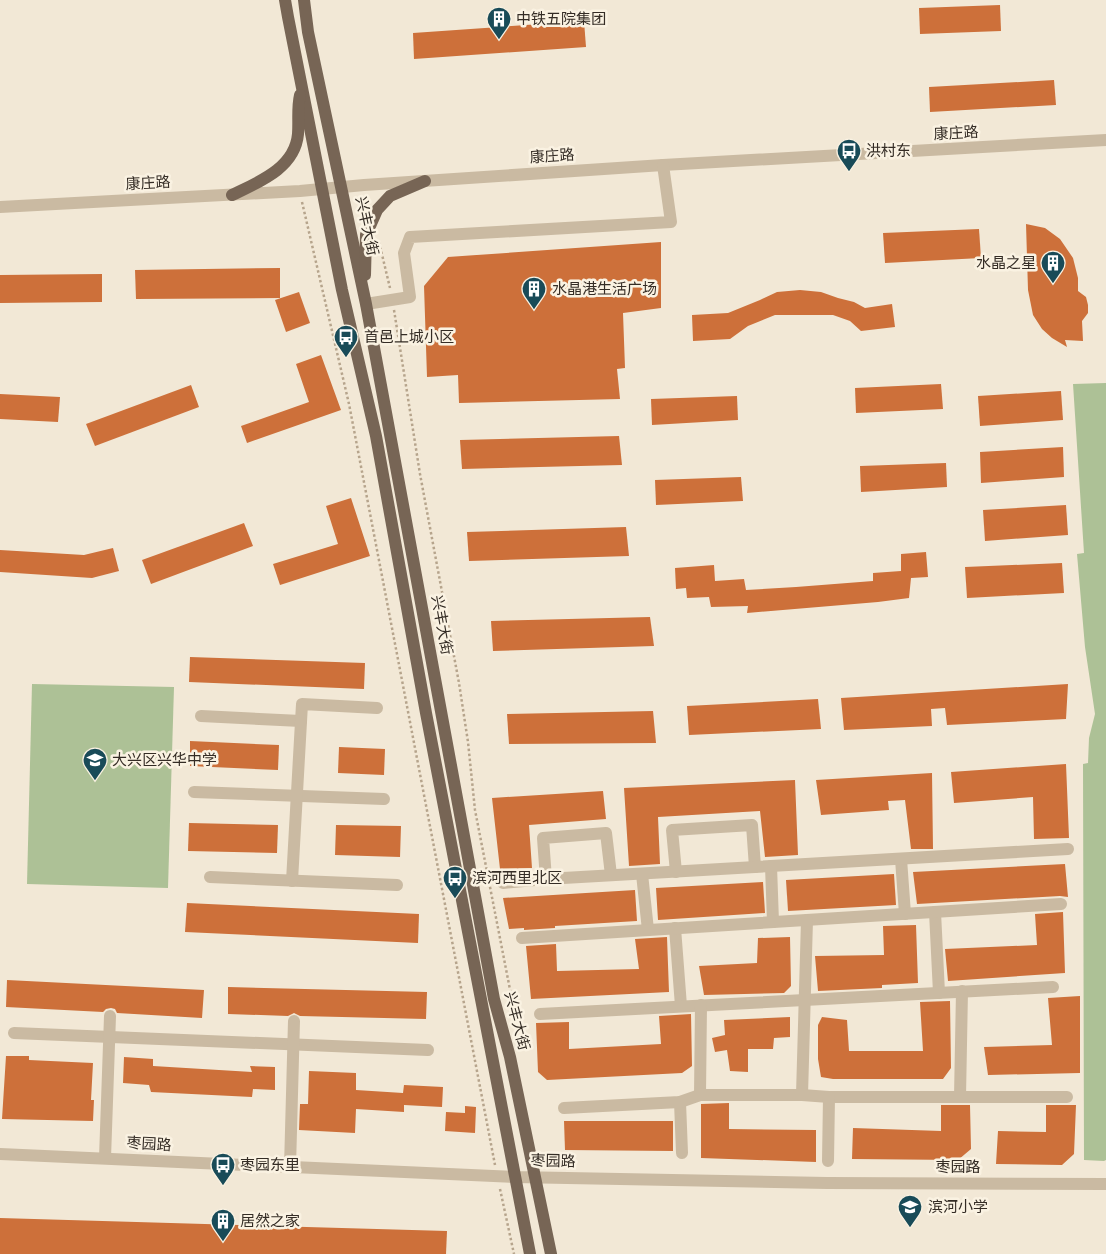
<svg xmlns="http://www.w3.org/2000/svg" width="1106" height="1254" font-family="'DM Sans','Noto Sans SC',sans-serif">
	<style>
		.green { fill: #adc196 }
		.building { fill: #cd703a }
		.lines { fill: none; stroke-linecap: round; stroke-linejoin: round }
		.path { stroke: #b6a48c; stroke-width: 2.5; stroke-dasharray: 2.5 2.5; stroke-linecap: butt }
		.minor { stroke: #cabaa2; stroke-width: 12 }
		.major { stroke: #776555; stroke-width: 12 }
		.labels { text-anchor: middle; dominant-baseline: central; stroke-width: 5; stroke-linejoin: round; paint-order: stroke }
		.poi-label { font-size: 15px; fill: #342c25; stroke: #faf2e2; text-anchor: start }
		.street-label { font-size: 15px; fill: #342c25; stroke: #faf2e2 }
	</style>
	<rect width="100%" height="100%" fill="#f2e8d6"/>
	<g class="green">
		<polygon points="1106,383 1106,1160 1104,1161 1084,1160 1083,764 1088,763 1089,738 1095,714 1085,647 1077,554 1084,553 1073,384"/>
		<polygon points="32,684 174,687 168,888 27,884"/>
	</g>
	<g class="building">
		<polygon points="1000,5 1001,31 920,34 919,8"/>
		<polygon points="584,21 586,47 414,59 413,33"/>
		<polygon points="1054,80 1056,105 930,112 929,87"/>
		<polygon points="1026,224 1045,228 1060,239 1073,258 1078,278 1078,291 1086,297 1088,305 1088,313 1082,321 1083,341 1065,340 1067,347 1052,338 1042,329 1033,315 1028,290"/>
		<polygon points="979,229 981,258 885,263 883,233"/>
		<polygon points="661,242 661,308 623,313 625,368 617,369 620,399 459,403 458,375 427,377 424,286 448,257"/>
		<polygon points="280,268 280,298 136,299 135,270"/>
		<polygon points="102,274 102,302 0,303 0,275"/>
		<polygon points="800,290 821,292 838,298 854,302 865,308 892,304 895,327 861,331 850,321 833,315 775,315 748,326 730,339 693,341 692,315 728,313 760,300 777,292"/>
		<polygon points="299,292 310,323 286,332 275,300"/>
		<polygon points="321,355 341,410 247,443 241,426 309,402 296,364"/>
		<polygon points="941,384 943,409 856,413 855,388"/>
		<polygon points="191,385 199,407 95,446 86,424"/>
		<polygon points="1061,391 1063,420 980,426 978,396"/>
		<polygon points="0,394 60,397 58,422 0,419"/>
		<polygon points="737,396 738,420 652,425 651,399"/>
		<polygon points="619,436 622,465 462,469 460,440"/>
		<polygon points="1063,447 1064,477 981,483 980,452"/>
		<polygon points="946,463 947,487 861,492 860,466"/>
		<polygon points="741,477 743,501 656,505 655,480"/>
		<polygon points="351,498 370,556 280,585 273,564 338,544 326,506"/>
		<polygon points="1066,505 1068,535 985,541 983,510"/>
		<polygon points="244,523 253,546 151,584 142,560"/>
		<polygon points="626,527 629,556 469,561 467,532"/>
		<polygon points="113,548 119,571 92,578 0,572 0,550 84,555"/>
		<polygon points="926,552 928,577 911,578 909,598 878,602 747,613 748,606 711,607 709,597 687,598 686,588 676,589 675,568 714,565 715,581 744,579 746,590 796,587 873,581 873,573 901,571 901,554"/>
		<polygon points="1062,563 1064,593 967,598 965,567"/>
		<polygon points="650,617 654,646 493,651 491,621"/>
		<polygon points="190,657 365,663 364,689 189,682"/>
		<polygon points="1068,684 1066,719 947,725 945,708 931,709 932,726 844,730 841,698"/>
		<polygon points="818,699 821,729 689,735 687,706"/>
		<polygon points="653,711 656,743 509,744 507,714"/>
		<polygon points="190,741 279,745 278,770 190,766"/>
		<polygon points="339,747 385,749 384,775 338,773"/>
		<polygon points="1066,764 1069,838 1034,839 1033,797 954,803 951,772"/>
		<polygon points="932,773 933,849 911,849 905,800 888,801 889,810 821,815 816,780"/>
		<polygon points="795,780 798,855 765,857 760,811 658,817 660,864 629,866 624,788"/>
		<polygon points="603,791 606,819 529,825 532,868 500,869 492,798"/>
		<polygon points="189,823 278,825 277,853 188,851"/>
		<polygon points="336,825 401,826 400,857 335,855"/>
		<polygon points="1065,864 1068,897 1060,896 917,904 913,872"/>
		<polygon points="894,874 896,905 788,911 786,880"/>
		<polygon points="763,882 765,913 658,920 656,888"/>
		<polygon points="635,890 637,921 555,926 555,928 524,930 524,928 509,929 503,898"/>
		<polygon points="187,903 419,914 418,943 185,932"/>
		<polygon points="1063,912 1065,973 948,981 945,949 1037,945 1035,914"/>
		<polygon points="916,925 918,983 882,985 882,988 818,991 815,956 884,955 883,926"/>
		<polygon points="667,937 669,992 531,999 526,946 556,944 557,971 639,969 635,939"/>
		<polygon points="790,937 791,986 784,993 704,995 699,966 757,963 758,938"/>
		<polygon points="7,980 204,990 202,1018 117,1013 115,1009 111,1008 106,1009 103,1012 6,1007"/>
		<polygon points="228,987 427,992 426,1019 300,1016 294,1013 288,1016 228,1014"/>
		<polygon points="1080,996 1080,1073 988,1075 984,1047 1052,1045 1048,998"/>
		<polygon points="950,1001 951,1068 943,1079 833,1079 821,1077 818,1059 818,1025 822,1017 847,1020 849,1051 923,1051 920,1002"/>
		<polygon points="691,1014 692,1066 682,1073 547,1080 538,1072 536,1023 569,1022 569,1049 661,1044 659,1016"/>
		<polygon points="790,1017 790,1037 774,1038 773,1049 748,1049 748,1072 730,1071 727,1050 715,1052 712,1038 725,1035 724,1020"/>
		<polygon points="6,1056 29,1056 29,1060 93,1063 91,1100 94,1100 93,1121 2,1119"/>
		<polygon points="124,1057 153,1059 153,1066 252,1072 250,1066 275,1067 275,1090 253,1089 252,1097 151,1092 149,1085 123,1083"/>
		<polygon points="309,1071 356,1073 356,1090 403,1093 404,1085 443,1087 442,1107 404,1105 404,1112 356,1109 355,1133 299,1130 300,1104 308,1104"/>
		<polygon points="729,1103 729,1129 816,1130 816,1162 701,1158 701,1104"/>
		<polygon points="941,1105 970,1105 971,1149 958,1160 852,1159 853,1128 941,1131"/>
		<polygon points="1046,1105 1076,1105 1074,1154 1062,1165 996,1164 998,1131 1046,1132"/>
		<polygon points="465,1106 476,1107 475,1133 445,1131 446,1112 465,1113"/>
		<polygon points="564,1121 673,1121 673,1151 565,1150"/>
		<polygon points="0,1218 447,1231 446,1254 0,1254"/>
	</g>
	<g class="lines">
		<g class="path">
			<polyline points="302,202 349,404 495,1165"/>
			<polyline points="379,242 390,288"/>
			<polyline points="394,310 420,474 459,683 468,742 475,810 521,1046"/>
			<polyline points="500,1189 514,1254"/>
		</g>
		<g class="minor">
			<polyline points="0,207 300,191 364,185 663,165 1106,140"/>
			<polyline points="366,304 410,297 404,253 410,237 671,222 663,165"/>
			<polyline points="201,716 301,721"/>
			<polyline points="194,792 384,799"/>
			<polyline points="901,859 905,914"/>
			<polyline points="771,866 773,922"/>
			<polyline points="676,872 672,830 752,825 755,867"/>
			<polyline points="642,874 648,930"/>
			<polyline points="210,877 397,885"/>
			<polyline points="546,879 543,838 606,833 611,875"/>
			<polyline points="292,881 302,704 377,708"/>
			<polyline points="503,883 546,879 1068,849"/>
			<polyline points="935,912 939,993"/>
			<polyline points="675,928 681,1006"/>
			<polyline points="522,938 1061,904"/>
			<polyline points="540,1014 1053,987"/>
			<polyline points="14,1033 428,1050"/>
			<polyline points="700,1095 701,1005"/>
			<polyline points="802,1095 807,920"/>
			<polyline points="960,1097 962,991"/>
			<polyline points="680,1102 682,1153"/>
			<polyline points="564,1108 680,1102 700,1095 802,1095 829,1097 1067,1097"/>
			<polyline points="0,1154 515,1177 827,1183 1106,1184"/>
			<polyline points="105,1158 110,1016"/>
			<polyline points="828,1161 829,1097"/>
			<polyline points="290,1167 294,1021"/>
		</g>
		<g class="major">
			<polyline points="285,0 288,17 342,290 376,436 426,713 530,1254"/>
			<polyline points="304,0 308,32 366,304 494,999 510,1057 551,1254"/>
			<path d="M232 195C259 182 295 168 298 134 299 120 297 108 300 95"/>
			<polyline points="365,275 366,235 377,210 390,196 425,181"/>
		</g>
	</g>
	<defs>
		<symbol id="building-pin" viewBox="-11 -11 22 30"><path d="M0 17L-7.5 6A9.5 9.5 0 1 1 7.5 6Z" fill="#194b58" stroke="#faf2e2"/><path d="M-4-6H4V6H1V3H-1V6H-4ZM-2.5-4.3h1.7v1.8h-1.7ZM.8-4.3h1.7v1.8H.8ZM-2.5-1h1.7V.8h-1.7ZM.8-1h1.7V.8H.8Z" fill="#fff"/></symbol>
		<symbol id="bus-pin" viewBox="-11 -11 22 30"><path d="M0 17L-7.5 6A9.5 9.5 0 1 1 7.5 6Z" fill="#194b58" stroke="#faf2e2"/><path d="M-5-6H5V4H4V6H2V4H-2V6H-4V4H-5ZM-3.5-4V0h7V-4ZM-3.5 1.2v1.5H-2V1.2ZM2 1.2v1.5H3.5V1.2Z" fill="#fff"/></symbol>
		<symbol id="school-pin" viewBox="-11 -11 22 30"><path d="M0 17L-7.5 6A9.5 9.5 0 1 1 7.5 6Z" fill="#194b58" stroke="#faf2e2"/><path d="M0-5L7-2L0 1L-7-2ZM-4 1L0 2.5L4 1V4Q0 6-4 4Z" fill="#fff"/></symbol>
	</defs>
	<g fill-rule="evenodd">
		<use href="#building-pin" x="485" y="5" width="28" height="38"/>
		<use href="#bus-pin" x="835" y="137" width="28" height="38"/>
		<use href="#building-pin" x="1039" y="249" width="28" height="38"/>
		<use href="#building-pin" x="520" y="275" width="28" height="38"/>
		<use href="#bus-pin" x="332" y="323" width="28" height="38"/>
		<use href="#school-pin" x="81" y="746" width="28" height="38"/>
		<use href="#bus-pin" x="441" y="864" width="28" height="38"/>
		<use href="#bus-pin" x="209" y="1151" width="28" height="38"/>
		<use href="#school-pin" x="896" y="1193" width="28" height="38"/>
		<use href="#building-pin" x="209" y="1207" width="28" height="38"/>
	</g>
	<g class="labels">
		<g class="poi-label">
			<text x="516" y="19">中铁五院集团</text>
			<text x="866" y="151">洪村东</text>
			<text x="1036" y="263" text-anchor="end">水晶之星</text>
			<text x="552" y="289">水晶港生活广场</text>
			<text x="364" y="337">首邑上城小区</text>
			<text x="112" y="760">大兴区兴华中学</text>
			<text x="472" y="878">滨河西里北区</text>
			<text x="240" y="1165">枣园东里</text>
			<text x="928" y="1207">滨河小学</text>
			<text x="240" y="1221">居然之家</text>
		</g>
		<g class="street-label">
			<text transform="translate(956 133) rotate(-3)">康庄路</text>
			<text transform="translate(552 156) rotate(-4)">康庄路</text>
			<text transform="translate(148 183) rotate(-3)">康庄路</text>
			<text transform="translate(367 226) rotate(78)">兴丰大街</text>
			<text transform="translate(442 625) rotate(80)">兴丰大街</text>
			<text transform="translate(517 1021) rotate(75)">兴丰大街</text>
			<text transform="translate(149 1144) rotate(3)">枣园路</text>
			<text transform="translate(553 1161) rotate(1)">枣园路</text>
			<text x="958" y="1167">枣园路</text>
		</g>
	</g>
</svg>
